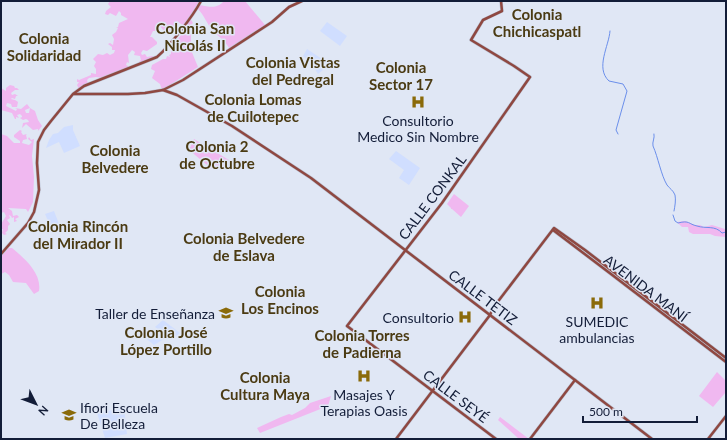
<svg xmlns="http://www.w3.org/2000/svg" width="727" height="440" font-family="Lato,sans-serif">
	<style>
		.built { fill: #d0deff }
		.green { fill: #f0b8f0 }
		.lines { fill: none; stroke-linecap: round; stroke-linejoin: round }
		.stream { stroke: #6b8feb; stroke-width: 1 }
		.secondary-casing { stroke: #bbc3d3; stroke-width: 3.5 }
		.secondary { stroke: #8f4841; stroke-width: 2.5 }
		.labels { text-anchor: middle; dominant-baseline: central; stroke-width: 3; stroke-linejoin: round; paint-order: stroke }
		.poi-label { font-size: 14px; fill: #131d38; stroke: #e0e7f5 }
		.street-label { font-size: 14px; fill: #131d38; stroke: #e0e7f5 }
		.neighbourhood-label { font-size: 15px; font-weight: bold; fill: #4b3b13; stroke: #e0e7f5 }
	</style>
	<rect width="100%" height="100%" fill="#e0e7f5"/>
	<g class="built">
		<polygon points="327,22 347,36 340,46 320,31"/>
		<polygon points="307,49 322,59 322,62 320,67 323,70 318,74 311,63 303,56"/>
		<polygon points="73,125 73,130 80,146 64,153 59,142 46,148 49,140 53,134 58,133 64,127"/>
		<polygon points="396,151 420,168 409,185 399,178 404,170 389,159"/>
		<polygon points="54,211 61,229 53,232 45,214"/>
		<polygon points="163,320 180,333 171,340 155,327"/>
		<polygon points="152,329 164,339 154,345 143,336"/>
		<polygon points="124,408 127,434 105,438 97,413"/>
	</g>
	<g class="green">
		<polygon points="110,1 199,1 190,18 193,23 186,30 187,33 191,34 191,50 198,67 162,90 160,84 152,78 155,71 151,69 152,65 163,59 166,59 167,56 170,57 169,55 171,54 171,48 185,30 185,27 177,21 171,33 170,33 170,31 164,31 160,26 157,28 159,31 153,31 150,37 152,37 157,42 157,44 147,51 143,50 141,53 142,55 145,54 147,57 152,56 154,57 140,64 139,62 141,60 140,56 134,55 135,52 132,50 128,55 129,63 127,62 126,65 128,66 128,69 119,74 104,76 103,78 96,77 89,78 87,80 88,84 79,89 77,85 79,82 77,82 77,79 79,80 91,75 91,73 96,74 96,69 94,66 96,62 93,59 98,54 103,55 107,53 110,55 114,53 115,50 112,50 112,47 108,44 110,43 113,45 114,39 112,35 116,32 118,28 116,27 118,27 119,23 128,19 121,15 121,13 119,11 116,16 110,13 108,15 105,14 106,11 111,7 108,4"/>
		<path d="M224 1H245L265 25 229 48C224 39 219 37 213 31 207 24 204 15 198 9L200 5C210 7 217 9 224 1Z"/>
		<polygon points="10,85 14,86 15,88 17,88 19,90 15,90 11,93 12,95 15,94 18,96 16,96 15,99 12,98 11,99 15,100 18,102 17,107 12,107 11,104 7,103 6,106 16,111 17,109 15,108 21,109 27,104 30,108 25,110 26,113 29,113 30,108 35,111 38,120 42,126 38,131 38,129 33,130 26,124 22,128 23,123 29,122 28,120 26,119 23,120 20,118 22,117 22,116 20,114 17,115 19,118 16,117 16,119 15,119 12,113 1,110 1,88 6,91 6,88"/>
		<path d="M20 130 22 131 21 132 23 135 27 134 26 135 27 139 23 140 22 143 29 145 32 142 28 139 29 137 31 140 34 139 32 156 34 177 33 202 28 212 26 209C20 209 14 208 8 208L12 211 13 216 17 215 19 217 15 219 17 221 14 222V217L12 218 11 216 9 215 10 218 7 220 10 224 8 226V230L5 233 7 234 4 235 2 233 3 229H1V224L6 216 4 212 1 213V134L7 136 14 143H20V141L14 137V135Z"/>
		<polygon points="194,139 229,160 223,170 216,165 212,169 189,150"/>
		<polygon points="454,194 469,206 461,217 452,209 451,209 451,208 447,204"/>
		<polygon points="685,221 695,225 700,225 704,227 712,225 725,229 726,237 715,236 710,234 693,234 689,232 688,227 682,227 677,222"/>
		<path d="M9 248H12C24 258 42 273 39 291L34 294 26 283 13 282 9 275 5 272 1 274V256Z"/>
		<polygon points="717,372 726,381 726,392 713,407 699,396"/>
		<polygon points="331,396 328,406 260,433 257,428 281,417 289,414 292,415 305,408 310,403"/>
		<polygon points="500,417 529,439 519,439 498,420"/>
	</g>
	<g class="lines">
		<g class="stream">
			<path d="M610 31C609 46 595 68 609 81L623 84 627 91 616 130 618 134"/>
			<path d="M654 134C655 138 652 142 653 146 658 157 661 175 667 185 670 189 673 190 675 195 676 200 675 206 674 211"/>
			<path d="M673 215 675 221 678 223C690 220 688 224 697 226 706 229 715 225 722 233L726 232"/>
		</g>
		<defs>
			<g id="secondary">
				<polyline points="163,90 177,95 232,126 311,178 652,439"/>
				<polyline points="74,94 128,94 145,93 163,90 183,80 272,22 289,7 302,1"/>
				<polyline points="553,230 611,274 726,362"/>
				<path d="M1 254 28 223 34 212 39 190 37 163 38 142 44 130 51 121 73 94 84 86 157 57C170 46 193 16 201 1"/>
				<polyline points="396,439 490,315 493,308 554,228 585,250 726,358"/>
				<polyline points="496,439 347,326 442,203 530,77 514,66 471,40 483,20 502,11 501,1"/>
				<polyline points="530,439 575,380"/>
				<polyline points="708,439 726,416"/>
			</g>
		</defs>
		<use href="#secondary" class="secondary-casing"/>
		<use href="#secondary" class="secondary"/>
	</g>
	<defs>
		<symbol id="hospital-bare" viewBox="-9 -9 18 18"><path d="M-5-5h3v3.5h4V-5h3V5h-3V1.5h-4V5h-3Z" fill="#8a6a09" stroke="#e0e7f5" stroke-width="2.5" paint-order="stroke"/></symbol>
		<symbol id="university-bare" viewBox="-9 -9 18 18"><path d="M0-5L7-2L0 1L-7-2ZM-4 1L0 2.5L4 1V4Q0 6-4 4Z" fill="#8a6a09" stroke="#e0e7f5" stroke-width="2.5" paint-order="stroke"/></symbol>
	</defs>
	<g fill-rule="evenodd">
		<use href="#hospital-bare" x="408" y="92" width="20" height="20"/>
		<use href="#hospital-bare" x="587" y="293" width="20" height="20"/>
		<use href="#university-bare" x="216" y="303" width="20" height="20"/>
		<use href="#hospital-bare" x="455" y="307" width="20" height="20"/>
		<use href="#hospital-bare" x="354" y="366" width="20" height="20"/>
		<use href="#university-bare" x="59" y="405" width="20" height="20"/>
	</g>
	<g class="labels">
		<g class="poi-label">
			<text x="418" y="120">Consultorio<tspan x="418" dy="16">Medico Sin Nombre</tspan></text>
			<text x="215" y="313" text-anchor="end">Taller de Enseñanza</text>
			<text x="454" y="317" text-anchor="end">Consultorio</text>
			<text x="597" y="321">SUMEDIC<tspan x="597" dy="16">ambulancias</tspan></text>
			<text x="364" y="394">Masajes Y<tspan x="364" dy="16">Terapias Oasis</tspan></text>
			<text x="80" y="407" text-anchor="start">Ifiori Escuela<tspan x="80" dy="16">De Belleza</tspan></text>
		</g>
		<g class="street-label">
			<text transform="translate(432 197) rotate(-53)">CALLE CONKAL</text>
			<text transform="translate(646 288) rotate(37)">AVENIDA MANÍ</text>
			<text transform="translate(483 297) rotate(37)">CALLE TETIZ</text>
			<text transform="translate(456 396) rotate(37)">CALLE SEYÉ</text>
		</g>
		<g class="neighbourhood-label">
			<text x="537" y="14">Colonia<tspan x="537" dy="17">Chichicaspatl</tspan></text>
			<text x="195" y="28">Colonia San<tspan x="195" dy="17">Nicolás II</tspan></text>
			<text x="44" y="38">Colonia<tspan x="44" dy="17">Solidaridad</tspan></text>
			<text x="293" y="62">Colonia Vistas<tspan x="293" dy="17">del Pedregal</tspan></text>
			<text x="401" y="67">Colonia<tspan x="401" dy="17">Sector 17</tspan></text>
			<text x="253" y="99">Colonia Lomas<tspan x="253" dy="17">de Cuilotepec</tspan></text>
			<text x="217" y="146">Colonia 2<tspan x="217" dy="17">de Octubre</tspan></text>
			<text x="115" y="150">Colonia<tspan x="115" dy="17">Belvedere</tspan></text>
			<text x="78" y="226">Colonia Rincón<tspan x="78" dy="17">del Mirador II</tspan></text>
			<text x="244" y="238">Colonia Belvedere<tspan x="244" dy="17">de Eslava</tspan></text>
			<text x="280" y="291">Colonia<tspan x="280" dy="17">Los Encinos</tspan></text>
			<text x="166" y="332">Colonia José<tspan x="166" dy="17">López Portillo</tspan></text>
			<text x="362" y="335">Colonia Torres<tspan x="362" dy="17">de Padierna</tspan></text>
			<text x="265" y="377">Colonia<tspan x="265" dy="17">Cultura Maya</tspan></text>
		</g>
	</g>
	<rect width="727" height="440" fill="none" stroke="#131d38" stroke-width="4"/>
	<g transform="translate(36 404) rotate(132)" stroke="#e0e7f5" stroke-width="3" paint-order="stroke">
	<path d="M0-3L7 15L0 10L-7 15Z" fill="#131d38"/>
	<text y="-6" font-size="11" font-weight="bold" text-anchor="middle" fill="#131d38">N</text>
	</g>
	<path d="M583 416v6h114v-6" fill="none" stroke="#131d38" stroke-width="2"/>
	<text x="589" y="416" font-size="12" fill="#131d38" stroke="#e0e7f5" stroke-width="3" paint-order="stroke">500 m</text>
</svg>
